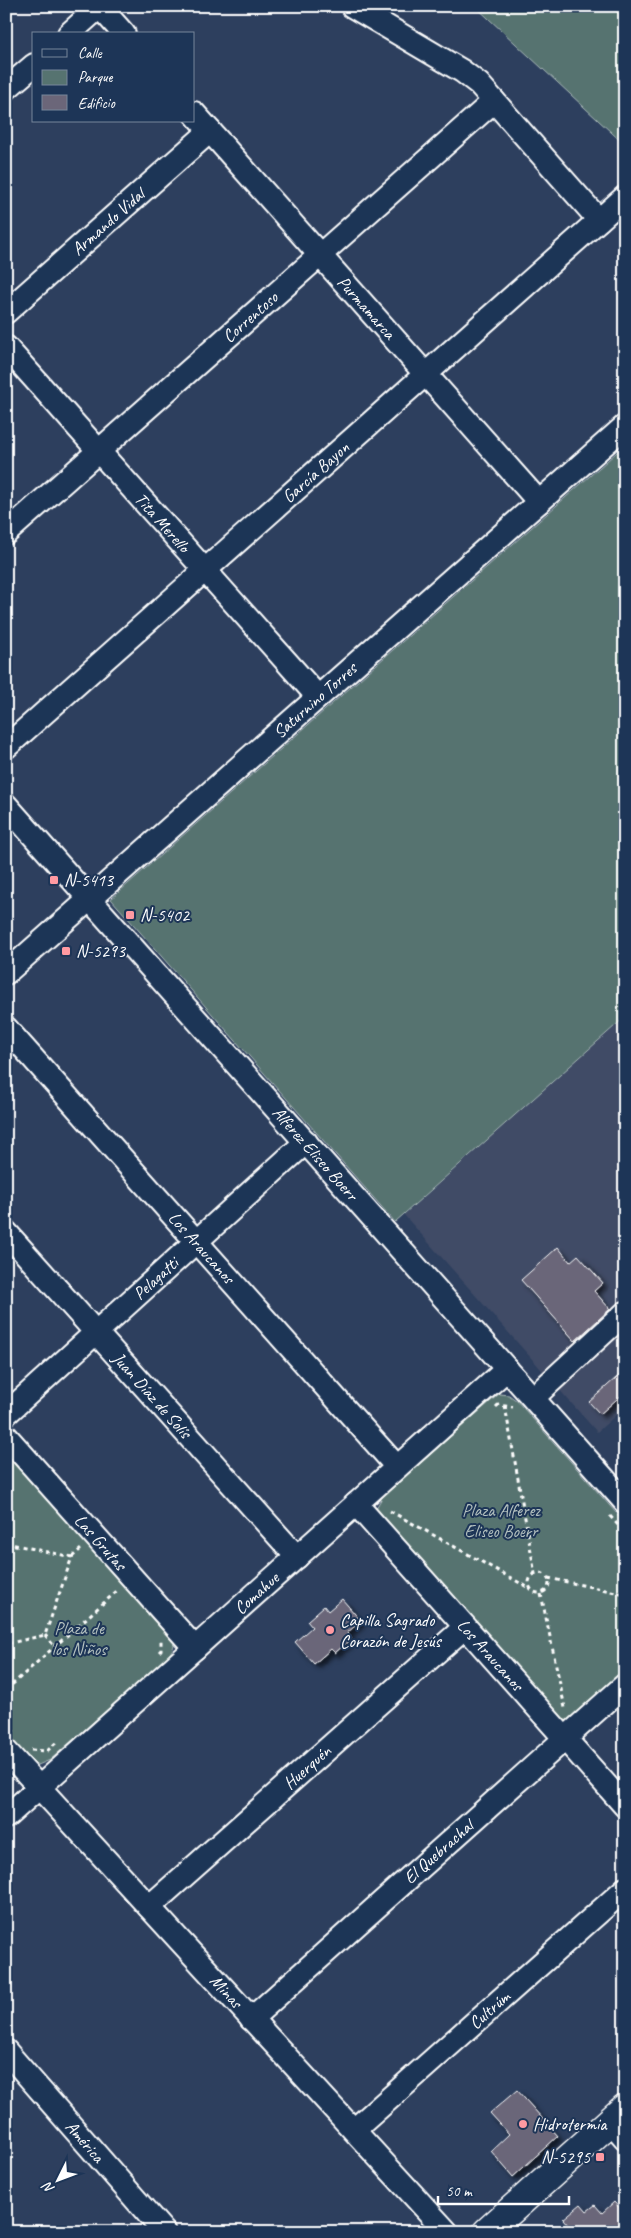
<svg xmlns="http://www.w3.org/2000/svg" width="631" height="2238" font-family="Caveat,sans-serif">
	<style>
		.built { fill: #404b66 }
		.green { fill: #567370; stroke: #aab9b8 }
		.building { fill: #6b6679; stroke: #fff; filter: url(#shadow) }
		.lines { fill: none; stroke-linecap: round; stroke-linejoin: round }
		.minor-casing { stroke: #fff; stroke-width: 26 }
		.major-casing { stroke: #fff; stroke-width: 31 }
		.path { stroke: #fff; stroke-width: 3; stroke-dasharray: 4 4; stroke-linecap: butt }
		.minor { stroke: #1d3557; stroke-width: 22 }
		.major { stroke: #1d3557; stroke-width: 28 }
		.poi-dot { fill: #ff9aa2; stroke: #1d3557; stroke-width: 2 }
		.labels { text-anchor: middle; dominant-baseline: central; stroke-width: 4; stroke-linejoin: round; paint-order: stroke }
		.street-label { font-size: 18px; fill: #fff; stroke: #1d3557 }
		.poi-label { font-size: 18px; fill: #fff; stroke: #1d3557; text-anchor: start }
		.park-label { font-size: 18px; fill: #b3c0bf; stroke: #1d3557 }
	</style>
	<defs>
		<filter id="shadow"><feDropShadow dx="4.5" dy="4.5" stdDeviation="2.5" flood-color="#0009"/></filter>
	</defs>
	<rect width="100%" height="100%" fill="#2d3f5e"/>
	<filter id="ink" filterUnits="userSpaceOnUse"><feTurbulence type="fractalNoise" baseFrequency=".02" numOctaves="2"/><feDisplacementMap in="SourceGraphic" scale="10" xChannelSelector="R" yChannelSelector="G"/><feConvolveMatrix kernelMatrix="1 2 1 2 8 2 1 2 1" color-interpolation-filters="sRGB"/></filter>
	<g filter="url(#ink)">
		<polygon class="built" points="625,1017 625,1407 597,1432 404,1215"/>
		<g class="green">
			<polygon points="475,6 625,6 625,145"/>
			<polygon points="625,445 625,1017 395,1222 111,899"/>
			<polygon points="499,1394 509,1395 517,1401 625,1523 625,1675 570,1721 565,1722 375,1510 383,1496"/>
			<path d="M6 1449 174 1639C175 1647 172 1651 167 1657L50 1760 38 1765 26 1758 6 1736Z"/>
		</g>
		<g class="building">
			<polygon points="558,1247 570,1262 578,1255 603,1283 594,1291 610,1309 575,1341 521,1280"/>
			<polygon points="625,1370 625,1392 600,1414 589,1402"/>
			<polygon points="342,1599 361,1621 347,1633 352,1638 335,1653 331,1649 314,1664 295,1642 312,1627 307,1621 324,1606 328,1611"/>
			<polygon points="517,2090 558,2136 513,2177 491,2151 509,2134 490,2113"/>
			<polygon points="614,2202 625,2214 625,2232 574,2232 563,2219 581,2204 587,2211 595,2205 602,2213"/>
		</g>
		<g class="lines">
			<defs>
				<g id="minor">
					<polyline points="99,6 124,34"/>
					<polyline points="352,6 462,71 479,84 599,220"/>
					<polyline points="69,34 100,6"/>
					<polyline points="6,89 34,65"/>
					<path id="s1" d="M194 113 539 502"/>
					<path id="s2" d="M6 312 210 131"/>
					<path id="s3" d="M6 347 318 697"/>
					<path id="s4" d="M6 533 494 101"/>
					<path id="s5" d="M6 747 625 197"/>
					<path id="s6" d="M6 805 625 1502"/>
					<path id="s7" d="M6 973 625 426"/>
					<path id="s8" d="M6 1028 397 1467"/>
					<path id="s9" d="M6 1232 297 1557"/>
					<polyline points="533,1398 625,1313"/>
					<path id="s10" d="M6 1414 306 1142"/>
					<path id="s11" d="M6 1436 195 1648"/>
					<path id="s12" d="M356 1504 625 1806"/>
					<path id="s13" d="M6 1751 447 2232"/>
					<path id="s14" d="M6 1817 507 1369"/>
					<path id="s15" d="M149 1907 465 1627"/>
					<path id="s16" d="M251 2019 625 1685"/>
					<path id="s17" d="M6 2051 164 2232"/>
					<polyline points="610,2121 625,2138"/>
					<path id="s18" d="M354 2130 625 1889"/>
				</g>
				<polyline id="major" points="487,2232 625,2108"/>
			</defs>
			<use href="#minor" class="minor-casing"/>
			<use href="#major" class="major-casing"/>
			<g class="path">
				<polyline points="505,1406 535,1574"/>
				<polyline points="496,1407 498,1405 513,1407"/>
				<polyline points="390,1511 529,1588"/>
				<polyline points="610,1516 625,1533"/>
				<polyline points="6,1543 72,1557 45,1635 6,1644"/>
				<polyline points="72,1557 81,1549"/>
				<circle cx="539" cy="1583" r="10"/>
				<polyline points="548,1578 625,1594"/>
				<polyline points="541,1594 565,1708"/>
				<polyline points="45,1635 55,1647"/>
				<polyline points="159,1652 161,1650 161,1639"/>
				<polyline points="6,1690 118,1590"/>
				<polyline points="6,1723 15,1733"/>
				<polyline points="31,1750 47,1751 58,1741"/>
			</g>
			<use href="#minor" class="minor"/>
			<use href="#major" class="major"/>
		</g>
	</g>
	<g class="poi-dot">
		<rect x="49" y="875" width="10" height="10" rx="2.5"/>
		<rect x="125" y="910" width="10" height="10" rx="2.5"/>
		<rect x="61" y="946" width="10" height="10" rx="2.5"/>
		<circle cx="330" cy="1630" r="5"/>
		<circle cx="523" cy="2124" r="5"/>
		<rect x="595" y="2152" width="10" height="10" rx="2.5"/>
	</g>
	<g class="labels">
		<g class="street-label">
			<text stroke="none"><textPath href="#s2" startOffset="136">Armando Vidal</textPath></text>
			<text stroke="none"><textPath href="#s1" startOffset="260">Purmamarca</textPath></text>
			<text stroke="none"><textPath href="#s4" startOffset="326">Correntoso</textPath></text>
			<text stroke="none"><textPath href="#s5" startOffset="414">García Bayon</textPath></text>
			<text stroke="none"><textPath href="#s3" startOffset="235">Tita Merello</textPath></text>
			<text stroke="none"><textPath href="#s7" startOffset="412">Saturnino Torres</textPath></text>
			<text stroke="none"><textPath href="#s6" startOffset="466">Alferez Eliseo Boerr</textPath></text>
			<text stroke="none"><textPath href="#s8" startOffset="294">Los Araucanos</textPath></text>
			<text stroke="none"><textPath href="#s10" startOffset="202">Pelagatti</textPath></text>
			<text stroke="none"><textPath href="#s9" startOffset="219">Juan Díaz de Solís</textPath></text>
			<text stroke="none"><textPath href="#s11" startOffset="142">Las Grutas</textPath></text>
			<text stroke="none"><textPath href="#s14" startOffset="336">Comahue</textPath></text>
			<text stroke="none"><textPath href="#s12" startOffset="202">Los Araucanos</textPath></text>
			<text stroke="none"><textPath href="#s15" startOffset="211">Huerquén</textPath></text>
			<text stroke="none"><textPath href="#s16" startOffset="251">El Quebrachal</textPath></text>
			<text stroke="none"><textPath href="#s13" startOffset="326">Minas</textPath></text>
			<text stroke="none"><textPath href="#s18" startOffset="181">Cultrúm</textPath></text>
			<text stroke="none"><textPath href="#s17" startOffset="120">América</textPath></text>
		</g>
		<g class="poi-label">
			<text x="64" y="880">N-5413</text>
			<text x="140" y="915">N-5402</text>
			<text x="76" y="951">N-5293</text>
			<text x="340" y="1620">Capilla Sagrado<tspan x="340" dy="21">Corazón de Jesús</tspan></text>
			<text x="533" y="2124">Hidrotermia</text>
			<text x="590" y="2157" text-anchor="end">N-5295</text>
		</g>
		<g class="park-label">
			<text x="501" y="1510">Plaza Alferez<tspan x="501" dy="21">Eliseo Boerr</tspan></text>
			<text x="79" y="1628">Plaza de<tspan x="79" dy="21">los Niños</tspan></text>
		</g>
	</g>
	<rect width="631" height="2238" fill="none" stroke="#1d3557" stroke-width="25"/>
	<rect x="12" y="12" width="606" height="2213" fill="none" stroke="#fff" stroke-width="2" filter="url(#ink)"/>
	<rect x="32" y="32" width="162" height="90" fill="#1d3557" stroke="#77869a"/>
	<rect x="42" y="49" width="25" height="8" fill="#1d3557" stroke="#77869a"/>
	<text x="78" y="58" font-size="15" fill="#ffffff">Calle</text>
	<rect x="42" y="70" width="25" height="15" fill="#567370" stroke="#77869a"/>
	<text x="78" y="82" font-size="15" fill="#ffffff">Parque</text>
	<rect x="42" y="95" width="25" height="15" fill="#6b6679" stroke="#77869a"/>
	<text x="78" y="108" font-size="15" fill="#ffffff">Edificio</text>
	<g transform="translate(58 2180) rotate(228)" stroke="#1d3557" stroke-width="4" paint-order="stroke">
	<path d="M0-4L9 19L0 12L-9 19Z" fill="#ffffff"/>
	<text y="-8" font-size="14" font-weight="bold" text-anchor="middle" fill="#ffffff">N</text>
	</g>
	<path d="M438 2196v8h131v-8" fill="none" stroke="#ffffff" stroke-width="2.5"/>
	<text x="446" y="2196" font-size="15" fill="#ffffff" stroke="#1d3557" stroke-width="4" paint-order="stroke">50 m</text>
</svg>
